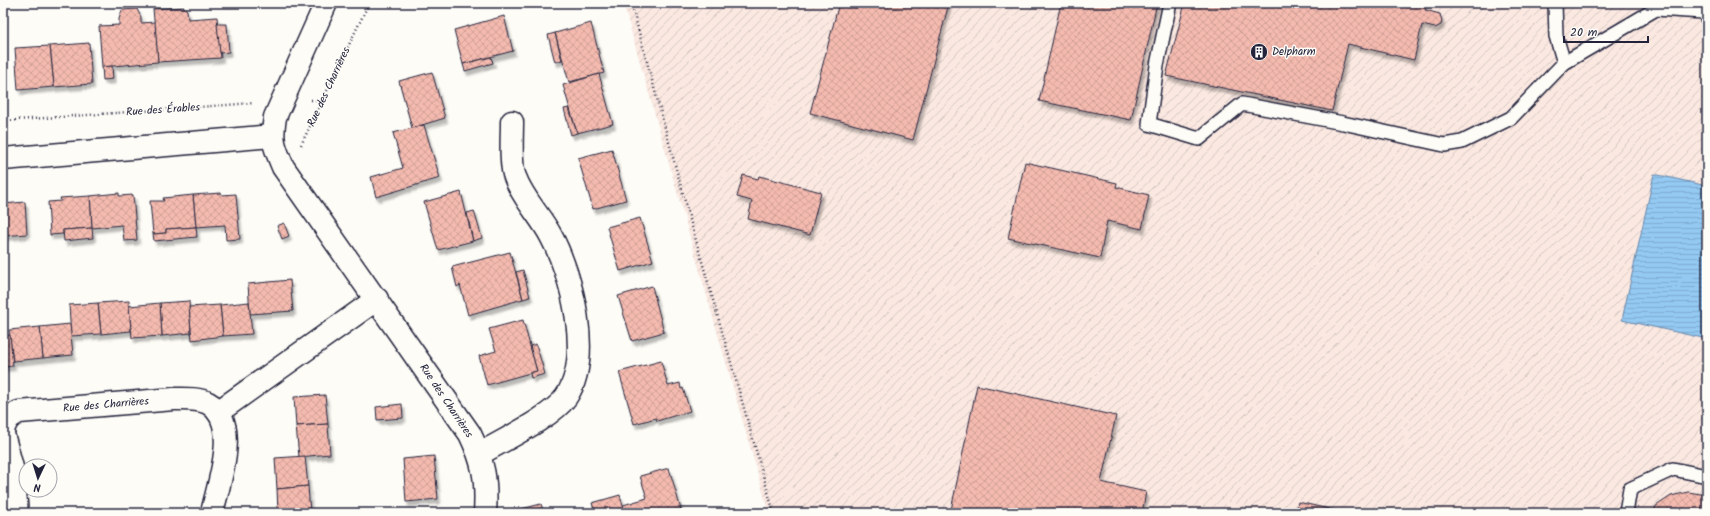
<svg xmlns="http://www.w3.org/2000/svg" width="1710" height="516" font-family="Kalam,sans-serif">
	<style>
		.industrial { fill: url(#industrial-furrows) }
		.water { fill: url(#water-rules); stroke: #6686a9 }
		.building { fill: url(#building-cross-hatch); stroke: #22223b; filter: url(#shadow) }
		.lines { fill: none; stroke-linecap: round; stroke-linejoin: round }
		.lane-casing { stroke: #22223b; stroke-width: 16 }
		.street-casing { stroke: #22223b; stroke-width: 25 }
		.path { stroke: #22223b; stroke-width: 2.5; stroke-dasharray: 1 3; stroke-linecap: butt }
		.lane { stroke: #fdfcf7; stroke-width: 13 }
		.street { stroke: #fdfcf7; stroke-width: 22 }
		.labels { text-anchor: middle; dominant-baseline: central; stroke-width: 3; stroke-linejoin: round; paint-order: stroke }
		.poi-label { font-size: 11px; fill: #22223b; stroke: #fdfcf7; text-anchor: start }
		.street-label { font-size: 11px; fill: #22223b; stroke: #fdfcf7 }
	</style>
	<defs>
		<pattern id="industrial-furrows" width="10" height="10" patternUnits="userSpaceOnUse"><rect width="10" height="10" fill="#fae8e1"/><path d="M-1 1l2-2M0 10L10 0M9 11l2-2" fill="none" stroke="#d6c7c2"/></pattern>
		<pattern id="water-rules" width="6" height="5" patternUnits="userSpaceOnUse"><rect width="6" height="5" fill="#94c9f2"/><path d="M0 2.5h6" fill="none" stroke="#7facd0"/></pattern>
		<pattern id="building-cross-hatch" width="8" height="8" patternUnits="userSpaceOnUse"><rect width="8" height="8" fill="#f4baaf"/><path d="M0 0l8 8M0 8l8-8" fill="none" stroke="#d1a097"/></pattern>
		<filter id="shadow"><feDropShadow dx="2.5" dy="4.5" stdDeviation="1" flood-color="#0004"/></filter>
	</defs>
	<rect width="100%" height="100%" fill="#fdfcf7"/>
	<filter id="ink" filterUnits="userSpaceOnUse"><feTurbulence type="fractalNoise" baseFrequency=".025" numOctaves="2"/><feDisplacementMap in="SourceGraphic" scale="8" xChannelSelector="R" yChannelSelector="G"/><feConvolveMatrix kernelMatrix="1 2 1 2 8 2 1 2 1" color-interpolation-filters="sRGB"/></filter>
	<g filter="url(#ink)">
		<polygon class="industrial" points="623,3 1707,3 1707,513 769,513"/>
		<polygon class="water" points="1654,174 1707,186 1707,339 1622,320"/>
		<g class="building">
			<polygon points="839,3 949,3 913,140 810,113"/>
			<polygon points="1061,3 1157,3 1131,120 1039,101"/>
			<polygon points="1185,3 1427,3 1425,10 1440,14 1442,21 1441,25 1435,28 1422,25 1414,60 1348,44 1332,111 1166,76"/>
			<polygon points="184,7 187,10 188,19 217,17 221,58 158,62 153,9"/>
			<polygon points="137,9 141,17 141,23 155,22 158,62 102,67 99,26 119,25 119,19 122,10"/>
			<polygon points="504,16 513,51 463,64 454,30"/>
			<polygon points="591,23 604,73 569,82 555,33"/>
			<polygon points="217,24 227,24 229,52 220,53"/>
			<polygon points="555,33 562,60 555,62 548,35"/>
			<polygon points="89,43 92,84 54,87 50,46"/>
			<polygon points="50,46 54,87 18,90 15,48"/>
			<polygon points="3,49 5,76 3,76"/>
			<polygon points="491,57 493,63 465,71 463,64"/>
			<polygon points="112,66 113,79 103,80 102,67"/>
			<polygon points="432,72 445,118 412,128 399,81"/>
			<polygon points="599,74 613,124 577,133 563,85"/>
			<polygon points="569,108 577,133 571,135 564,109"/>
			<polygon points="424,125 440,178 376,197 371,177 403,168 393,133"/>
			<polygon points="612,149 626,200 593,209 578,158"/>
			<polygon points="1025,162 1117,183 1116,187 1149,195 1142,229 1107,221 1100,258 1008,238"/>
			<polygon points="743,175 758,179 759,176 821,192 810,235 748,219 752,201 737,197"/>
			<polygon points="461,192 473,241 438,250 424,202"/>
			<polygon points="119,193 119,196 133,195 137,240 124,241 122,225 92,228 90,196"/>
			<polygon points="221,193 222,195 236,194 240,239 226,240 225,225 196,227 193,195"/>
			<polygon points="193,195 196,227 166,229 166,233 153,234 150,201 164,201 163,198"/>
			<polygon points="90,196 92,228 63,230 63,234 50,235 48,202 61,201 60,198"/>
			<polygon points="25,202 27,234 3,236 3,204"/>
			<polygon points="474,211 482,238 473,241 467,213"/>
			<polygon points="640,218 653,261 620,271 607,227"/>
			<polygon points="284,223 289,236 282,239 277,226"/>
			<polygon points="196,227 197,237 154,241 153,234 166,233 166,229"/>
			<polygon points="92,228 93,238 64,241 63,230"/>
			<polygon points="510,252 523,299 468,315 460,285 457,287 452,267"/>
			<polygon points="523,270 530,297 523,299 516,272"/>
			<polygon points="290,280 293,311 250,314 248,284"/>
			<polygon points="652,286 664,332 632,341 618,296"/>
			<polygon points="129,301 131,331 101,334 98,303"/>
			<polygon points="189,301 191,333 162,336 160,303"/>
			<polygon points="249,302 252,334 223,336 220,305"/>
			<polygon points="98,303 101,334 71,336 69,305"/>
			<polygon points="160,303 162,336 132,338 129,306"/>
			<polygon points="220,305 223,336 192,340 189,307"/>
			<polygon points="523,320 537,371 487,385 479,356 496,351 489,329"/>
			<polygon points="70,324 73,355 43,358 40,327"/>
			<polygon points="40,327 43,358 13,361 9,330"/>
			<polygon points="10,335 13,366 3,367 3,336"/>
			<polygon points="536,344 545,374 531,378 530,373 537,371 530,346"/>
			<polygon points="661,361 668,386 680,383 681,389 683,388 690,411 657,421 656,418 634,424 619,372"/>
			<polygon points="977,385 1116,416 1101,482 1146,492 1142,513 963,513 951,510"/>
			<polygon points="325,395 328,424 296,426 294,397"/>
			<polygon points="402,404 403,418 377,420 376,407"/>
			<polygon points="328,424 330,454 299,457 296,426"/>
			<polygon points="305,456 308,486 277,489 275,458"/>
			<polygon points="434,456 438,499 406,502 403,459"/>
			<polygon points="669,468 682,513 625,513 623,505 647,498 640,476"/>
			<polygon points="308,486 310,513 278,513 277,489"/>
			<polygon points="1688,492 1707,495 1707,513 1653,513 1656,506 1671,496"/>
			<polygon points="620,495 625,513 595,513 592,503"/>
			<polygon points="1298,502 1338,511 1338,513 1296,513"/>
			<polygon points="541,504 544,513 520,513 521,509"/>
		</g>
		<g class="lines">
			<defs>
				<g id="lane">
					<polyline points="1170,3 1157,65 1149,124 1199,139 1242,104 1343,123 1444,145 1462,142 1511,118 1564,63 1656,9 1703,12 1707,18"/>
					<polyline points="1555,3 1556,36 1564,63"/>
					<polyline points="1626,513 1630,489 1673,469 1707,476"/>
				</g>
				<g id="street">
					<path d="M326 3 275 117C271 140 274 146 283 167L470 434C484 463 487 481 485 513"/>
					<polyline points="3,159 272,136"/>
					<polyline points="218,412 377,299"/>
					<path d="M3 432C5 421 9 417 19 412L174 399C185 399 198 398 208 403 242 422 218 484 212 513"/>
					<polyline points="3,434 13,471 17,513"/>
					<path d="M480 454C503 440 551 418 566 397 593 357 572 275 551 236 540 215 523 199 515 177 510 166 512 136 512 122"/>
				</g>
			</defs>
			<use href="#lane" class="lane-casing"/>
			<use href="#street" class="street-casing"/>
			<g class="path">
				<polyline points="631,3 689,216 774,513"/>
				<polyline points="311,100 322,100"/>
				<polyline points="3,121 254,103"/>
				<polyline points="301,145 369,3"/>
			</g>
			<use href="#lane" class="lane"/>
			<use href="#street" class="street"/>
		</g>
	</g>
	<defs>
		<symbol id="building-disc" viewBox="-11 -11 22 22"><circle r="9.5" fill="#22223b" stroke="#fdfcf7"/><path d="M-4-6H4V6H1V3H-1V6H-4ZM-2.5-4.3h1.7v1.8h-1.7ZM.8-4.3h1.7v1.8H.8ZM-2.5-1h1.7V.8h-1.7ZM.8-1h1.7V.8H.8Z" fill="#fff"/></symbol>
	</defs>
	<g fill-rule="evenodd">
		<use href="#building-disc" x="1249" y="42" width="20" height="20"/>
	</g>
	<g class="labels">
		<g class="poi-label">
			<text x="1272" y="52">Delpharm</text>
		</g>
		<g class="street-label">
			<text transform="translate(329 87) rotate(-65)">Rue des Charrières</text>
			<text transform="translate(163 110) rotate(-4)">Rue des Érables</text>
			<text transform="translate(446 401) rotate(56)">Rue des Charrières</text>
			<text transform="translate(106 405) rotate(-5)">Rue des Charrières</text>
		</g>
	</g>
	<rect width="1710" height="516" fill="none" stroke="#fdfcf7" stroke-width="16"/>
	<rect x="8" y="8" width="1694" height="500" fill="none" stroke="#22223b" stroke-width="1.5" filter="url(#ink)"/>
	<g transform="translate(38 478) rotate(184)"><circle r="19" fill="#fdfcf7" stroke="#a5a5ac"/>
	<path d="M0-3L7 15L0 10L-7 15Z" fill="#22223b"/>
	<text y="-6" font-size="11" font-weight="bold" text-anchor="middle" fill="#22223b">N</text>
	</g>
	<path d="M1564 36v6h84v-6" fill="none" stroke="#22223b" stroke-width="2"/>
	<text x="1570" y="36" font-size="12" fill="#22223b" stroke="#fdfcf7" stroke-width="3" paint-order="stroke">20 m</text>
</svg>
